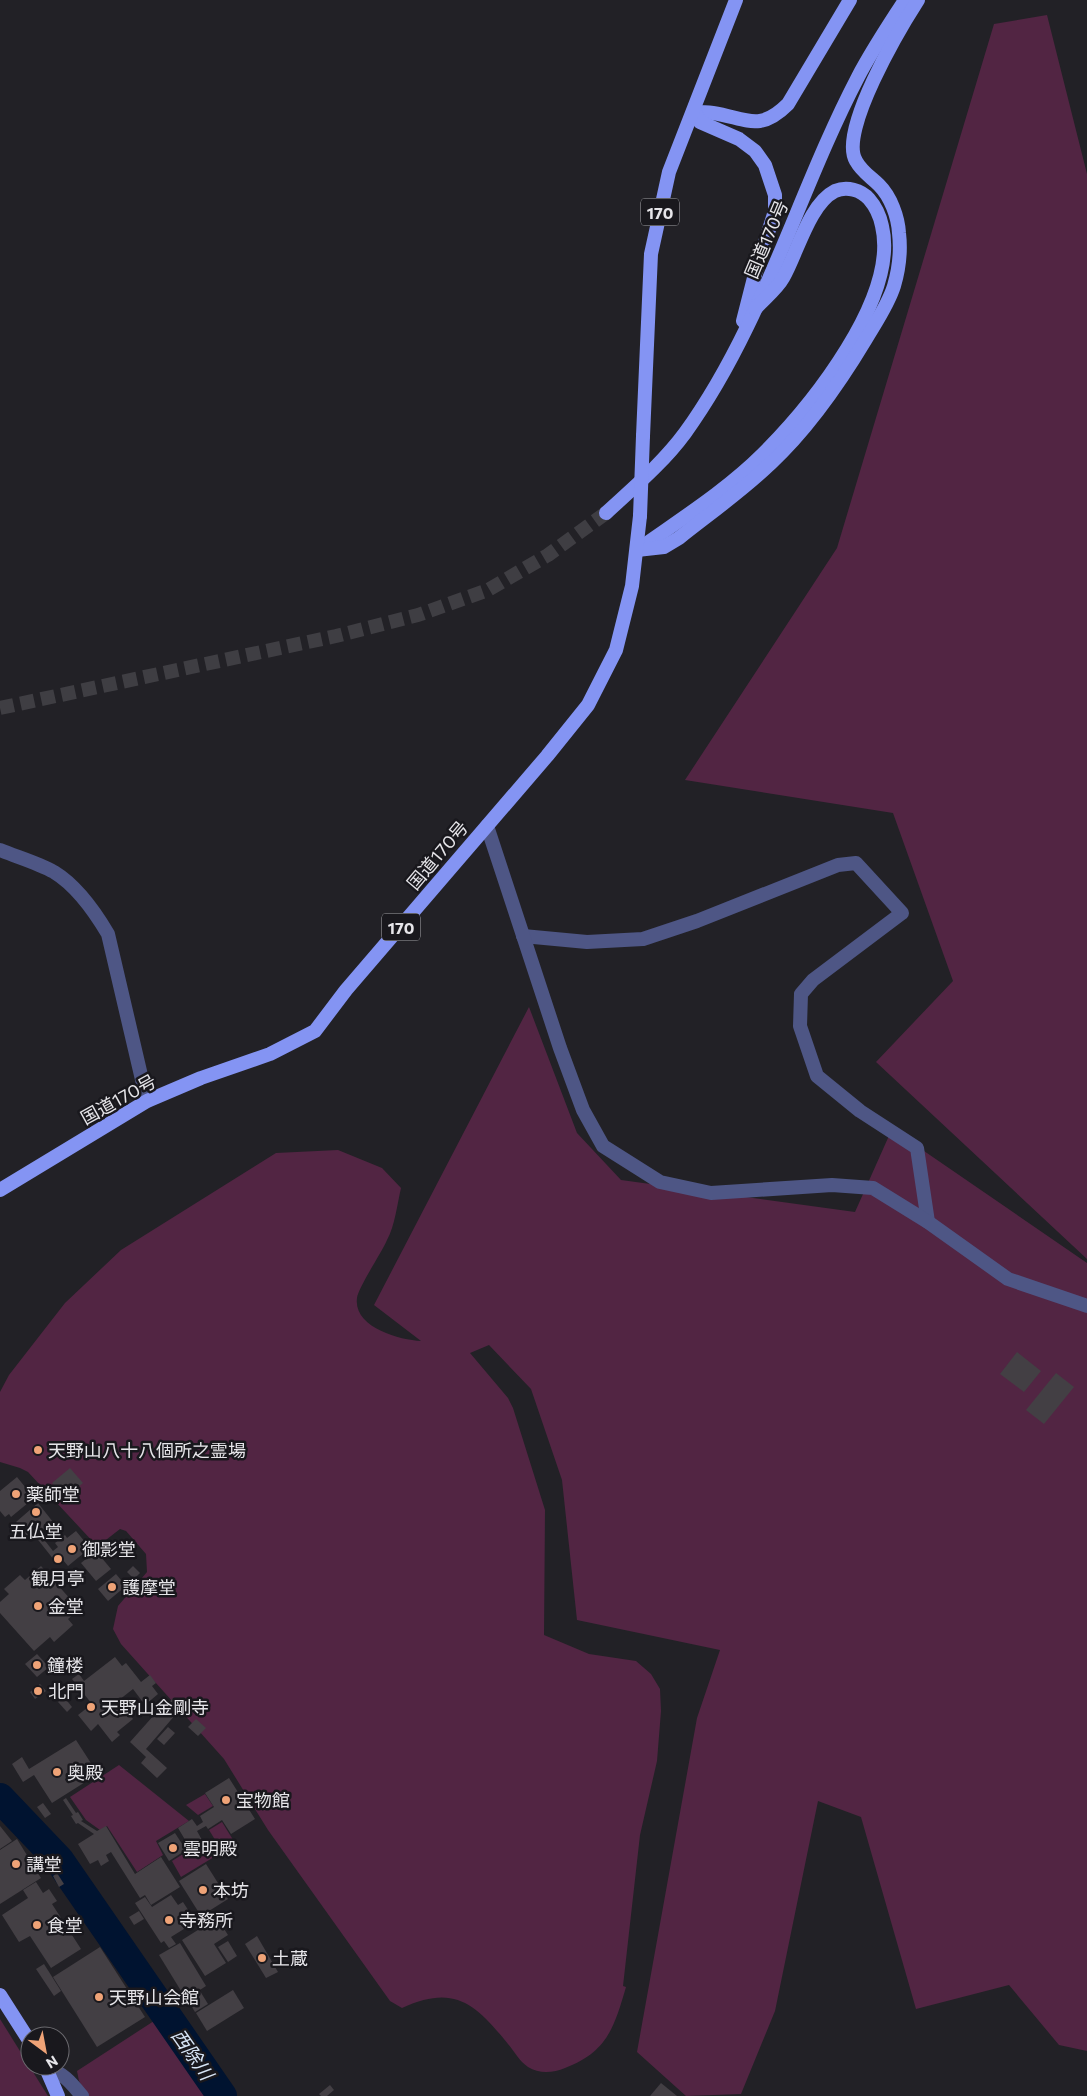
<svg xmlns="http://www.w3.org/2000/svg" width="1087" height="2096" font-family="Commissioner,'Noto Sans JP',sans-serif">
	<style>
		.green { fill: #522543 }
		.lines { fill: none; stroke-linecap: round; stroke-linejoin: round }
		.river { stroke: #001330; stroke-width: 30 }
		.building { fill: #433f44 }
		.trunk-tunnel { stroke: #3f3e43; stroke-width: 14; stroke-dasharray: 14 7; stroke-linecap: butt }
		.minor { stroke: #4e5685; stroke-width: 14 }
		.tertiary { stroke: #4e5685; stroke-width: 14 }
		.trunk { stroke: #8494f3; stroke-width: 14 }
		.trunk-bridge { stroke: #8494f3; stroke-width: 14 }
		.poi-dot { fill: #efa377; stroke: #19181d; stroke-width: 2 }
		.labels { text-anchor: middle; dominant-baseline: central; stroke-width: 5; stroke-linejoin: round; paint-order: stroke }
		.shield { fill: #19181d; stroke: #a8a8ac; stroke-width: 1 }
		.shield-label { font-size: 16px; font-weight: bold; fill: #e6e5e9 }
		.street-label { font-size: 18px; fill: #e6e5e9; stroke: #19181d }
		.poi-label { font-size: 18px; fill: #e6e5e9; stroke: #19181d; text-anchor: start }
		.water-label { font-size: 19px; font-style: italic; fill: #d8e6f7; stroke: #19181d }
	</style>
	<rect width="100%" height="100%" fill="#222126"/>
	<g class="green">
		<polygon points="1047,15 1087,174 1087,1259 876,1062 953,981 893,813 685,780 837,548 994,24"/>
		<path d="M529 1007 577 1133 621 1180 855 1212 892 1129 1087 1263V2051L1059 2045 1009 1985 916 2009 861 1817 818 1801 775 2011 741 2094 686 2096 637 2052 697 1718 720 1650 577 1620 562 1480 531 1389 489 1345 470 1353 508 1398 513 1408 545 1510 544 1635 589 1654 636 1661 651 1674 660 1689 661 1711 657 1761 640 1835 623 1986 626 1987C614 2028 607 2052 565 2068 553 2073 539 2074 528 2067 519 2061 515 2052 508 2044 475 2003 454 1984 402 2008L390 2001 268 1830 224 1759 121 1644 113 1629 118 1606 147 1572 146 1554 126 1531 120 1529 102 1543 95 1544 28 1472 20 1468 0 1462V1392L9 1375 65 1303 121 1250 276 1153 338 1150 382 1168 401 1188C397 1205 395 1225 387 1240 382 1252 358 1288 357 1298 353 1327 399 1340 421 1341L374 1305Z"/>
		<polygon points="119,1765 189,1821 156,1841 163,1855 137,1872 107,1826 100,1830 86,1820 70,1797"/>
		<polygon points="205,1794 213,1806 198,1815 186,1805"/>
		<polygon points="222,1822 235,1843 222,1851 209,1830"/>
		<polygon points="204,1841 214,1857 181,1877 172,1861"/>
		<polygon points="0,2019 48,2096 0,2096"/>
		<polygon points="157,2019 215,2096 88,2096 79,2081 77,2071"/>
	</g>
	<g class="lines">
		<polyline class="river" points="0,1798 59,1860 222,2096"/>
	</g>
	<g class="building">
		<polygon points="1017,1352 1041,1371 1024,1392 1000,1374"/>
		<polygon points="1056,1373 1074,1387 1044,1424 1026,1410"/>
		<polygon points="70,1468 83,1483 65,1498 52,1483"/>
		<polygon points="17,1477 34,1498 11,1517 9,1514 5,1517 0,1511 0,1491"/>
		<polygon points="38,1503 53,1522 39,1533 53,1551 58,1547 55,1543 65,1535 67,1538 76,1531 90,1548 68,1566 63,1560 58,1565 35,1536 30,1540 16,1522"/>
		<polygon points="96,1551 111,1569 96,1581 81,1563"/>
		<polygon points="41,1566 79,1609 68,1619 73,1625 54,1642 50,1637 34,1651 0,1613 0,1602 9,1594 4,1589 20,1575 25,1580"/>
		<polygon points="133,1566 140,1573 134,1579 127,1572"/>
		<polygon points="116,1574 126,1586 108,1601 98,1589"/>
		<polygon points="37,1654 49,1667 37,1677 25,1664"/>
		<polygon points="115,1657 122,1666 126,1663 141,1682 150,1675 156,1683 152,1686 158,1694 145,1705 133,1689 119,1700 133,1719 117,1732 120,1735 112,1742 98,1724 91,1731 78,1715 92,1704 72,1679 79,1674 84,1681"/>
		<polygon points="40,1684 46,1691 35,1699 30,1692"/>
		<polygon points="64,1697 72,1707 67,1712 58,1702"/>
		<polygon points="173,1698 182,1707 146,1749 167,1768 157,1778 141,1763 146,1757 130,1742 163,1705 165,1707"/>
		<polygon points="196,1719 206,1728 198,1736 188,1727"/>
		<polygon points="168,1727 175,1733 164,1745 157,1739"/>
		<polygon points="76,1740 98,1774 52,1803 34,1775 23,1782 12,1764 22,1757 29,1769"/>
		<polygon points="229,1778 255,1819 231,1834 222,1820 208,1829 206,1826 197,1831 202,1840 187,1849 184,1845 187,1843 178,1828 192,1819 197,1826 203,1822 200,1816 214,1807 205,1793"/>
		<polygon points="66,1798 76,1813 78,1812 83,1820 81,1821 97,1831 106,1826 135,1874 161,1857 180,1887 151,1905 145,1895 140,1898 111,1852 106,1855 109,1861 101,1866 98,1860 90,1864 78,1844 94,1834 78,1823 76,1824 71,1816 73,1815 63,1800"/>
		<polygon points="43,1803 51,1814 45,1818 37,1807"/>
		<polygon points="0,1826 12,1841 0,1849"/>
		<polygon points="175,1833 186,1850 169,1861 158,1843"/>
		<polygon points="17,1839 41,1878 0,1904 0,1850"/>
		<polygon points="206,1864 228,1899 201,1916 179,1881"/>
		<polygon points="57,1873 64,1884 59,1887 53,1876"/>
		<polygon points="36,1882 43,1893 49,1889 57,1901 52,1904 81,1949 51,1968 30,1936 19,1942 2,1915 28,1898 23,1890"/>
		<polygon points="171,1895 178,1905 183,1902 194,1919 190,1921 192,1924 171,1937 176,1944 169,1948 164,1941 161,1943 135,1903 145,1897 152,1907"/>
		<polygon points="139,1911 144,1919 134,1925 129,1917"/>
		<polygon points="217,1918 228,1935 214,1944 226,1963 205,1976 182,1940"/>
		<polygon points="257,1936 278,1972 266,1978 245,1944"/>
		<polygon points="228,1941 237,1956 228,1962 218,1947"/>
		<polygon points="180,1943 206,1986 186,1999 159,1955"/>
		<polygon points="100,1947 145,2017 97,2047 53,1977"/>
		<polygon points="44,1964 61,1991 54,1996 36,1969"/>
		<polygon points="233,1990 244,2008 207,2031 196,2013"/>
		<polygon points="200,1991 208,2004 195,2012 187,1999"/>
		<polygon points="661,2083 677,2096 650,2096"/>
		<polygon points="330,2085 334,2090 327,2096 321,2096 319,2094"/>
	</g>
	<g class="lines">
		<polyline class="trunk-tunnel" points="0,708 336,636 418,615 488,590 548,555 606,513"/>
		<g class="minor">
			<path d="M0 850C17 857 38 863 54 872 77 886 95 912 108 934L147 1101"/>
			<polyline points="523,936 587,942 643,939 697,921 838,865 856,863 902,913 813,980 801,994 800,1026 817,1076 860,1111 917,1148 928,1222"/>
			<path d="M47 2069C63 2072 72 2084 82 2096"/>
		</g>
		<polyline class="tertiary" points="487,826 560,1048 583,1110 603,1146 660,1182 711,1193 832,1185 873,1188 928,1222 1008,1279 1087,1306"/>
		<g class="trunk">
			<path d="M693 112C700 112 706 112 713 113 746 118 759 133 788 104L850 0"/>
			<polyline points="695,112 700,122 739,139 755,151 765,165 775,195 775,211 756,270 743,321"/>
			<polyline points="643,436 651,254 669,172 736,0"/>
			<path d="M606 513C633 488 663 463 685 433 763 325 797 194 858 77 872 50 889 25 905 0"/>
			<path d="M640 548C681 519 727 490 763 454 811 406 899 298 882 226 880 216 876 207 869 199 861 190 847 186 835 191 809 204 797 254 783 278 777 289 764 299 755 309"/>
			<path d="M637 550 664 547 679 538C709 514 742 491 770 464 808 429 839 384 866 339 876 322 888 305 894 286 899 269 901 250 899 233 898 217 891 197 879 185 871 177 862 172 856 161 838 132 900 28 918 0"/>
			<polyline points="0,1190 147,1101 201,1078 270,1054 315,1031 346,990 547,756 588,705 616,650 632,586 640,516"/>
			<polyline points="0,1995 30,2042"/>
			<polyline points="45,2066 58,2096"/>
		</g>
		<polyline class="trunk-bridge" points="640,516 643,436"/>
	</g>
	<g class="poi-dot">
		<circle cx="38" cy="1450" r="5"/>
		<circle cx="16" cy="1494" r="5"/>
		<circle cx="36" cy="1512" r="5"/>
		<circle cx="72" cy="1549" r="5"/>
		<circle cx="58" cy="1559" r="5"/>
		<circle cx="112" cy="1587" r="5"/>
		<circle cx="38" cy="1606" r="5"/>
		<circle cx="37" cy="1665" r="5"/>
		<circle cx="38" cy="1691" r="5"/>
		<circle cx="91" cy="1707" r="5"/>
		<circle cx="57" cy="1772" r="5"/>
		<circle cx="226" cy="1800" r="5"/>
		<circle cx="173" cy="1848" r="5"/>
		<circle cx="16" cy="1864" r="5"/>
		<circle cx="203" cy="1890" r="5"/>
		<circle cx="169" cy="1920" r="5"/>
		<circle cx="37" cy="1925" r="5"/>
		<circle cx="262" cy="1958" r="5"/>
		<circle cx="99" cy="1997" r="5"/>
	</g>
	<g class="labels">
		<g class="shield">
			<rect x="641" y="198.5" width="38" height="27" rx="4"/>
			<rect x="382" y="913.5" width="38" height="27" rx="4"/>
		</g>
		<g class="shield-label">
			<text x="660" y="212">170</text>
			<text x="401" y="927">170</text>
		</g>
		<g class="street-label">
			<text transform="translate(766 239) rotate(-67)">国道170号</text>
			<text transform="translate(437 855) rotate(-50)">国道170号</text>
			<text transform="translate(118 1099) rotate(-29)">国道170号</text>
		</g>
		<g class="poi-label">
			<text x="48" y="1450">天野山八十八個所之霊場</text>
			<text x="26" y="1494">薬師堂</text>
			<text x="36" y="1531" text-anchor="middle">五仏堂</text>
			<text x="82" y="1549">御影堂</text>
			<text x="58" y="1578" text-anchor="middle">観月亭</text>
			<text x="122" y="1587">護摩堂</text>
			<text x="48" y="1606">金堂</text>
			<text x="47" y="1665">鐘楼</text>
			<text x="48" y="1691">北門</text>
			<text x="101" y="1707">天野山金剛寺</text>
			<text x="67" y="1772">奥殿</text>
			<text x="236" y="1800">宝物館</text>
			<text x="183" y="1848">雲明殿</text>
			<text x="26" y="1864">講堂</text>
			<text x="213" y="1890">本坊</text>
			<text x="179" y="1920">寺務所</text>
			<text x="47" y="1925">食堂</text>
			<text x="272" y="1958">土蔵</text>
			<text x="109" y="1997">天野山会館</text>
		</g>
		<g class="water-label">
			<text transform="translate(193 2054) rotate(55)">西除川</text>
		</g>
	</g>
	<g transform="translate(45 2051) rotate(148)"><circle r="24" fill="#19181d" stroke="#6b6a6f"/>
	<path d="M0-4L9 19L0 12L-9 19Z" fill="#efa377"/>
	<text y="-8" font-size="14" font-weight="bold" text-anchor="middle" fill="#e6e5e9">N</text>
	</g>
</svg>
